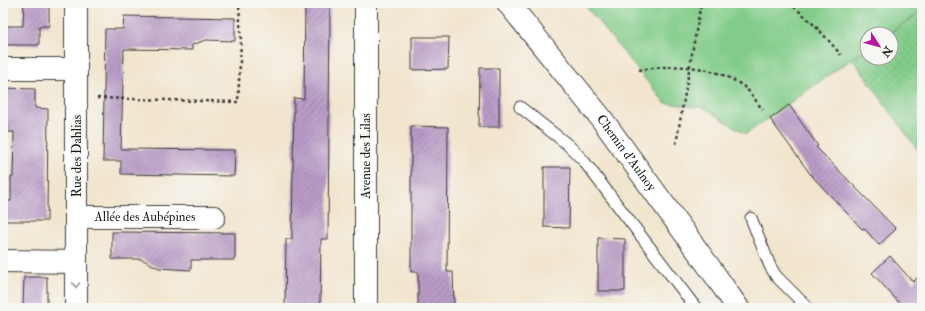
<svg xmlns="http://www.w3.org/2000/svg" width="925" height="311" font-family="'IM FELL Double Pica',serif">
	<style>
		.grass { fill: url(#grass-dots); stroke: #4e7452 }
		.garden { fill: #81cc89; stroke: #4e7452 }
		.building { fill: url(#building-hatch) }
		.lines { fill: none; stroke-linecap: round; stroke-linejoin: round }
		.service-casing { stroke: #3c3a37; stroke-width: 13 }
		.minor-casing { stroke: #3c3a37; stroke-width: 24 }
		.path { stroke: #3c3a37; stroke-width: 2.5; stroke-dasharray: 3 3; stroke-linecap: butt }
		.service { stroke: #fff; stroke-width: 11 }
		.minor { stroke: #fff; stroke-width: 22 }
		.oneway { stroke: #999 }
		.labels { text-anchor: middle; dominant-baseline: central; stroke-width: 3.5; stroke-linejoin: round; paint-order: stroke }
		.street-label { font-size: 13px; fill: #1c1c1c; stroke: #f6f6f2 }
	</style>
	<defs>
		<pattern id="grass-dots" width="8" height="8" patternUnits="userSpaceOnUse"><rect width="8" height="8" fill="#81cc89"/><path d="M2 2h.1M6 6h.1" fill="none" stroke="#6faf76" stroke-width="1.8" stroke-linecap="round"/></pattern>
		<pattern id="building-hatch" width="6" height="6" patternUnits="userSpaceOnUse"><rect width="6" height="6" fill="#b99bc7"/><path d="M-1 1l2-2M0 6l6-6M5 7l2-2" fill="none" stroke="#967ea1"/></pattern>
	</defs>
	<rect width="100%" height="100%" fill="#f6f6f2"/>
	<filter id="ink" filterUnits="userSpaceOnUse"><feTurbulence type="fractalNoise" baseFrequency=".025" numOctaves="2"/><feDisplacementMap in="SourceGraphic" scale="8" xChannelSelector="R" yChannelSelector="G"/><feConvolveMatrix kernelMatrix="1 2 1 2 8 2 1 2 1" color-interpolation-filters="sRGB"/></filter>
	<filter id="wash" filterUnits="userSpaceOnUse"><feTurbulence type="fractalNoise" baseFrequency=".012" numOctaves="4" result="noise"/><feDisplacementMap in="SourceGraphic" scale="16" xChannelSelector="R" yChannelSelector="G"/><feGaussianBlur stdDeviation="0.9" result="paint"/><feColorMatrix in="noise" values="0 0 0 0 0 0 0 0 0 0 0 0 0 0 0 0 0 1.4 0 .05"/><feComposite in="paint" operator="in"/></filter>
	<g filter="url(#wash)">
		<rect width="100%" height="100%" fill="#f2e5ce"/>
		<polygon class="grass" points="922,11 922,156 852,58 867,48 867,58 891,58 891,34 888,34"/>
		<polygon class="garden" points="583,3 922,3 922,11 888,34 867,34 867,48 746,134 705,108 665,103"/>
		<g id="blocks">
			<g class="building">
				<polygon points="24,3 49,3 49,26 39,26 39,45 3,45 3,26 23,26"/>
				<polygon points="305,3 330,3 328,239 321,239 320,308 285,308 286,239 292,239 294,98 304,99"/>
				<polygon points="124,16 235,18 235,41 206,40 192,45 192,50 124,49 121,149 235,150 234,176 121,174 121,161 103,161 105,29 123,29"/>
				<polygon points="412,37 449,37 448,69 412,70"/>
				<polygon points="480,68 499,68 499,127 479,127"/>
				<polygon points="3,88 35,89 35,108 48,109 47,221 3,221 3,201 11,201 11,177 13,177 14,132 8,132 8,124 3,122"/>
				<polygon points="789,105 818,146 816,147 896,229 879,245 864,228 862,229 811,175 770,119"/>
				<polygon points="411,126 448,127 447,272 453,272 454,308 418,308 418,272 411,272"/>
				<polygon points="544,167 570,167 569,228 544,227"/>
				<polygon points="112,232 235,233 235,260 191,260 191,270 159,268 141,259 112,259"/>
				<polygon points="598,238 625,239 625,291 598,291"/>
				<polygon points="890,256 913,282 922,273 922,308 904,308 872,273"/>
				<polygon points="24,277 47,277 47,308 23,308"/>
			</g>
		</g>
	</g>
	<g filter="url(#ink)">
		<use href="#blocks" fill-opacity="0" stroke="#3c3a37" stroke-width="1"/>
		<g class="lines">
			<defs>
				<g id="service">
					<polyline points="520,107 567,144 583,160 696,308"/>
					<polyline points="751,218 770,266 776,276 808,308"/>
				</g>
				<g id="minor">
					<path id="s1" d="M508 3 601 118 710 268 738 308"/>
					<polyline points="3,69 76,69"/>
					<path id="s2" d="M77 217H214"/>
					<polyline points="3,261 76,262"/>
					<polyline points="76,308 76,3"/>
					<polyline points="366,308 366,3"/>
				</g>
			</defs>
			<use href="#service" class="service-casing"/>
			<use href="#minor" class="minor-casing"/>
			<g class="path">
				<path d="M789 3C809 18 825 36 841 55"/>
				<path d="M639 70C675 64 712 64 743 86 751 92 757 103 763 110"/>
				<polyline points="97,98 238,102 241,41 239,3"/>
				<polyline points="676,144 701,3"/>
			</g>
			<use href="#service" class="service"/>
			<use href="#minor" class="minor"/>
		</g>
		<defs><path id="oneway-chevron" d="M-2-3.5L2.5 0L-2 3.5" fill="none" stroke-width="1.6" stroke-linecap="round" stroke-linejoin="round"/></defs>
		<use class="oneway" href="#oneway-chevron" transform="translate(76 285) rotate(90)"/>
	</g>
	<g class="labels">
		<g class="street-label">
			<text stroke="none"><textPath href="#s1" startOffset="191">Chemin d'Aulnoy</textPath></text>
			<text transform="translate(77 156) rotate(-90)">Rue des Dahlias</text>
			<text transform="translate(366 156) rotate(-90)">Avenue des Lilas</text>
			<text stroke="none"><textPath href="#s2" startOffset="68">Allée des Aubépines</textPath></text>
		</g>
	</g>
	<rect width="925" height="311" fill="none" stroke="#f6f6f2" stroke-width="16"/>
	<g transform="translate(879 46) rotate(126)"><circle r="19" fill="#f6f6f2" stroke="#9f9f9c"/>
	<path d="M0-3L7 15L0 10L-7 15Z" fill="#b5179e"/>
	<text y="-6" font-size="11" font-weight="bold" text-anchor="middle" fill="#1c1c1c">N</text>
	</g>
</svg>
